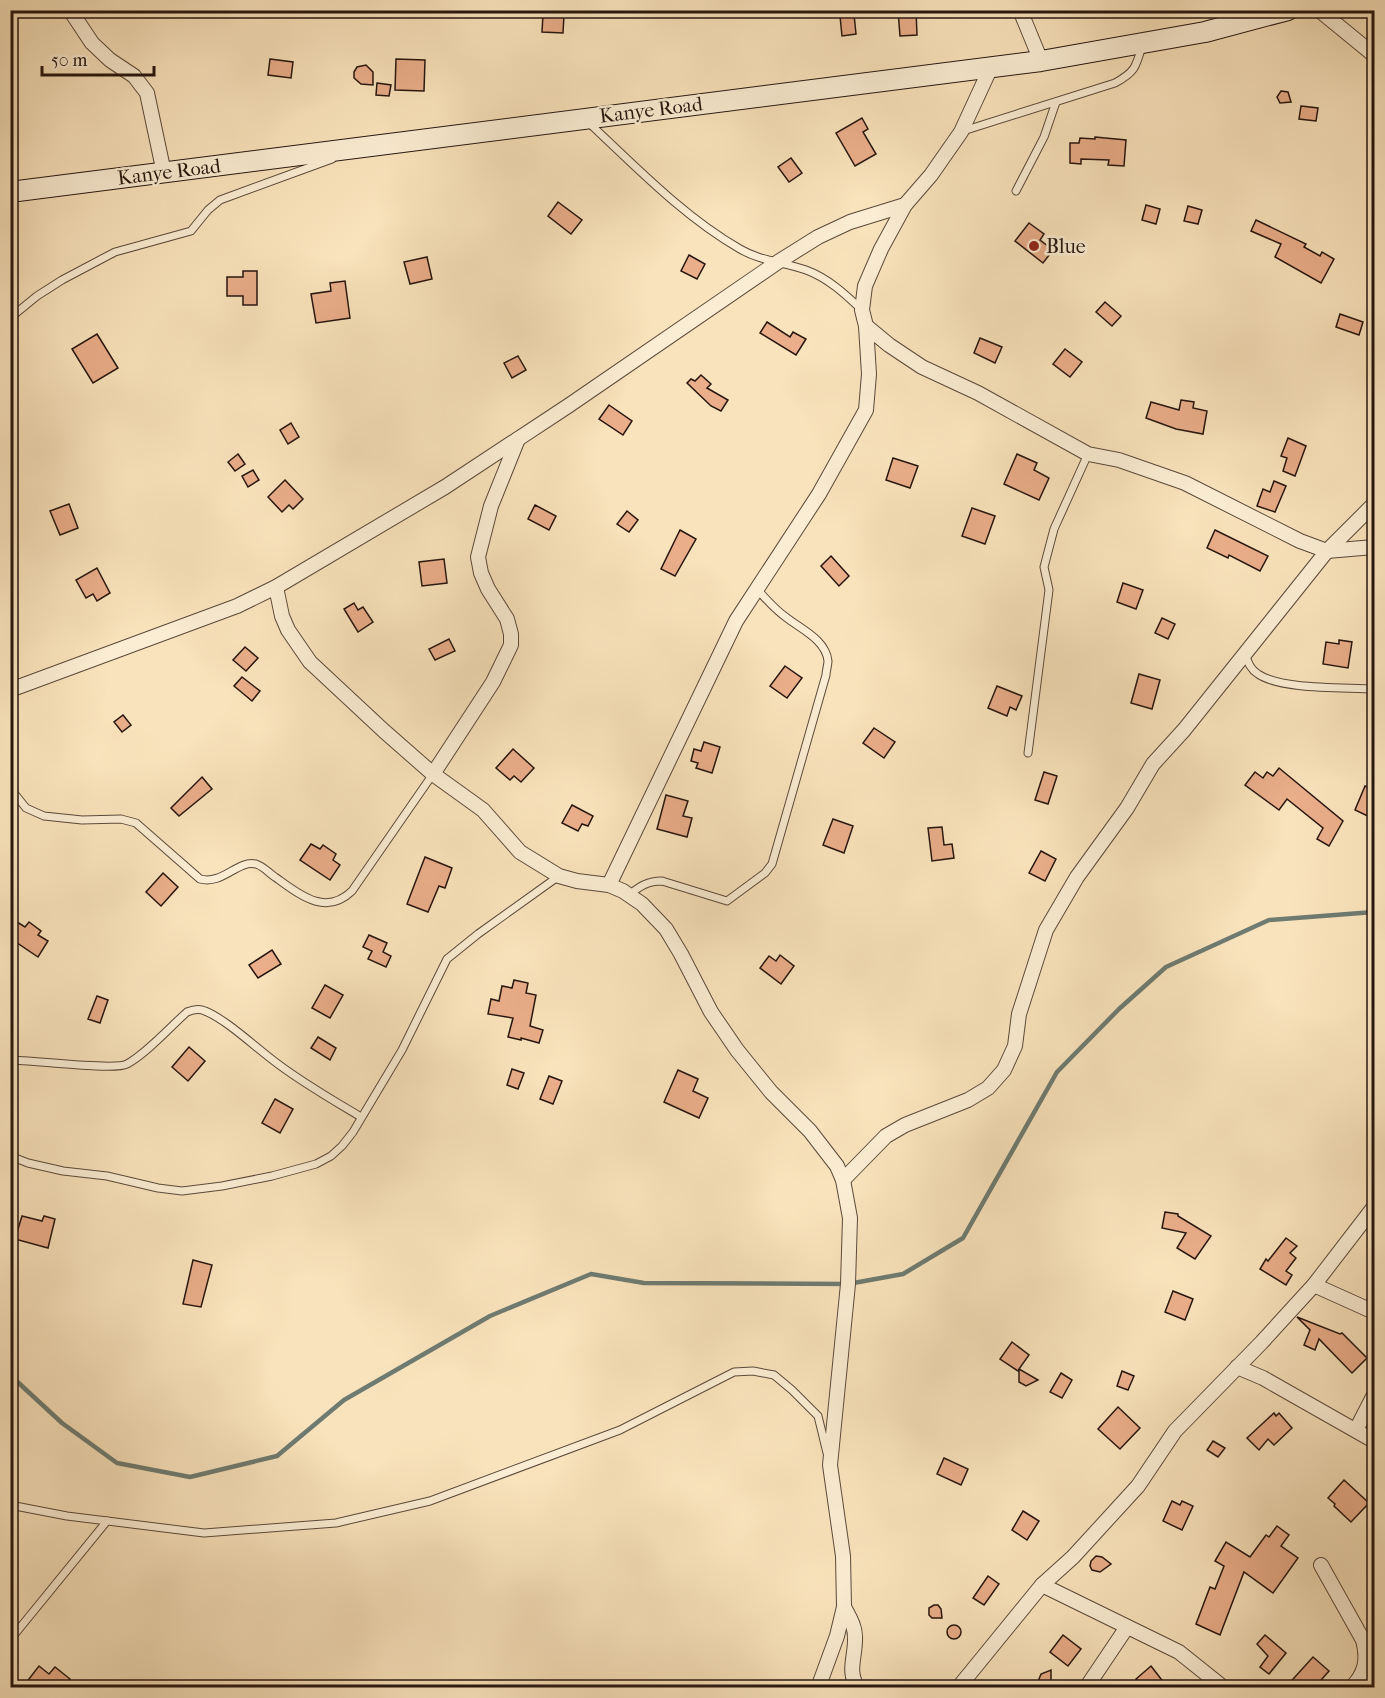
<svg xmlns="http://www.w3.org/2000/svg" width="1385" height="1698" font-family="'IM FELL French Canon',serif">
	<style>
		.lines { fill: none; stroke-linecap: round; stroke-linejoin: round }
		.stream { stroke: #6e7b71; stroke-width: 4.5 }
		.building { fill: #eaae8a; stroke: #26160f; stroke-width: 1.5 }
		.lane-casing { stroke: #5b493a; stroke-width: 9 }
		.street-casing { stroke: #5b493a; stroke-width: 16 }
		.secondary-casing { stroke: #26160f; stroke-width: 22 }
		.lane { stroke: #fbedd3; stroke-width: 7 }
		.street { stroke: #fbedd3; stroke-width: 14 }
		.secondary { stroke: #fbedd3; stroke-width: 20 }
		.poi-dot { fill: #8f2418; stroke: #fbedd3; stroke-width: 2 }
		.labels { text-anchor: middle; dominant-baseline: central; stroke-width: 5; stroke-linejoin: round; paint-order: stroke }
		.street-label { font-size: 20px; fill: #26160f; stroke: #fbedd3 }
		.poi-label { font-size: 20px; fill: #26160f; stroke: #fbedd3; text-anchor: start }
	</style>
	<rect width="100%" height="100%" fill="#f9e3bc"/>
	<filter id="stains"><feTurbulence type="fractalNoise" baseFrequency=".00333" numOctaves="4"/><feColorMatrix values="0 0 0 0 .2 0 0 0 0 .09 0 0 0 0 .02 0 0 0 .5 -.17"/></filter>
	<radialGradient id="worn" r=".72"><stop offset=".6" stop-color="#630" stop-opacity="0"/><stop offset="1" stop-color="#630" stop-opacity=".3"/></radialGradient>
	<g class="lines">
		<polyline class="stream" points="10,1375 62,1423 117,1463 190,1477 277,1456 344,1400 490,1316 591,1274 644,1283 848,1284 903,1274 963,1238 1057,1072 1119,1009 1166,967 1269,920 1374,912"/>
	</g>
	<g class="building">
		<polygon points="898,10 916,10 917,35 900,36"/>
		<polygon points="543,14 564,15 563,33 542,32"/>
		<polygon points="854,14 856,34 842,36 840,16"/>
		<polygon points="270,59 293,62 291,78 268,75"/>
		<polygon points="396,59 425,60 424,91 395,90"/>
		<polygon points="366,65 373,72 373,85 361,84 354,78 354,72 357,67"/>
		<polygon points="377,83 391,85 389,96 376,95"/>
		<polygon points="1281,91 1288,92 1291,102 1280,103 1277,97"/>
		<polygon points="1301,106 1318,108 1316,121 1299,119"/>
		<polygon points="862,118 868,129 863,132 876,154 855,166 836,133"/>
		<polygon points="1095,137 1126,140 1124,166 1108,165 1109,160 1081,159 1081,164 1070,163 1070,143 1079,143 1080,138 1095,139"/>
		<polygon points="791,158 802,173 789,182 778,167"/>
		<polygon points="558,202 582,220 571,234 548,216"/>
		<polygon points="1146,205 1160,209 1156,224 1142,220"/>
		<polygon points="1188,206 1202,210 1198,224 1184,221"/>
		<polygon points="1256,220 1306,244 1304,247 1320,256 1322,252 1334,259 1321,283 1275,257 1281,244 1251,231"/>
		<polygon points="1029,223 1044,234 1040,240 1053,250 1043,263 1015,241"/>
		<polygon points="689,255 705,264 697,279 681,271"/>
		<polygon points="427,257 432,279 410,284 404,262"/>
		<polygon points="243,271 257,271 257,305 243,305 243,296 227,296 227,277 243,277"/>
		<polygon points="345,281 350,318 316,323 311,294 331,291 330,283"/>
		<polygon points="1105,302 1121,316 1112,326 1096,312"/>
		<polygon points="1340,314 1363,322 1359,335 1336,327"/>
		<polygon points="767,322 790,337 793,332 806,339 796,355 760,333"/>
		<polygon points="97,334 118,368 93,383 72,349"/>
		<polygon points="980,338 1002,347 995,363 974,353"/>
		<polygon points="1065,349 1082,362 1070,377 1053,364"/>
		<polygon points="518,356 526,370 512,378 504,363"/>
		<polygon points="701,375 711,384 707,388 728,400 721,411 711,406 687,383 691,379 695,381"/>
		<polygon points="1181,400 1194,402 1193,408 1207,411 1203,434 1176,429 1146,418 1151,402 1179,410"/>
		<polygon points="609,405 632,421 623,435 599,419"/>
		<polygon points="291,423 299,437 288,444 280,430"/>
		<polygon points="1288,438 1306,446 1295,476 1283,471 1287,458 1281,456"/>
		<polygon points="238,454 245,464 235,471 228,462"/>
		<polygon points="1017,454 1037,463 1034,470 1049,478 1039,500 1004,484"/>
		<polygon points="893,458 918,466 910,488 886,480"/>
		<polygon points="253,470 259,480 248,487 242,476"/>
		<polygon points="285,480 303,499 293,509 289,505 282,512 268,497"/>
		<polygon points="1274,481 1286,486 1275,512 1257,506 1263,489 1270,492"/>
		<polygon points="69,504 78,528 60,535 50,511"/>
		<polygon points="535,505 556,516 549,530 528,519"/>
		<polygon points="972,508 995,516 985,544 962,536"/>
		<polygon points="627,511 638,520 629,532 617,524"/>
		<polygon points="680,530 696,539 675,576 661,569"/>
		<polygon points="1215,530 1268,556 1260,571 1229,555 1228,558 1207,548"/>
		<polygon points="831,556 849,576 839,586 821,566"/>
		<polygon points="444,559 447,583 422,586 419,562"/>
		<polygon points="97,568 110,593 97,601 93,594 86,598 76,580"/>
		<polygon points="1123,583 1143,590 1136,609 1117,602"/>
		<polygon points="354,603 358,610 363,607 373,622 358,632 344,609"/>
		<polygon points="1162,618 1175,624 1168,639 1155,633"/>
		<polygon points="449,639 455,651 435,660 429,649"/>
		<polygon points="1339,640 1352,642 1348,668 1323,664 1326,642 1339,644"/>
		<polygon points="245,647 258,658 246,671 233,660"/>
		<polygon points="785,666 802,678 787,698 770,686"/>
		<polygon points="1139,674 1160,680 1152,709 1131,703"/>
		<polygon points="242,677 260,691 252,701 234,686"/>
		<polygon points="997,686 1022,696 1016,710 1010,707 1007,716 988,708"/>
		<polygon points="123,715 131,725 122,732 114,722"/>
		<polygon points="874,728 895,742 884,758 863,743"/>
		<polygon points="704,742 720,747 712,773 696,768 698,763 691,761 694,749 701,751"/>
		<polygon points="513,749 534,768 521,782 514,776 510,780 496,768"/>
		<polygon points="1279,768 1343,821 1329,846 1317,839 1323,828 1287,799 1279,810 1245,785 1255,772 1263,778 1267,772 1273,776"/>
		<polygon points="1044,772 1057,776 1048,804 1035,800"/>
		<polygon points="202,777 212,789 179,816 171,808"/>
		<polygon points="1365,786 1374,790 1374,819 1355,810"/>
		<polygon points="666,795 688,801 683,816 692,818 687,837 657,829"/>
		<polygon points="572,805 593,816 588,826 582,824 578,831 562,823"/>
		<polygon points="833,819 853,826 844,853 823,845"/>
		<polygon points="942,827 944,845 952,844 954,858 932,861 928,828"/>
		<polygon points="311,844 320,849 323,845 336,854 333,860 340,865 330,880 300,860"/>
		<polygon points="1041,851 1056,859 1045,881 1029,873"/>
		<polygon points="425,857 452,868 445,888 439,886 428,912 407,904"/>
		<polygon points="163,873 178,887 161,906 146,892"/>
		<polygon points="17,922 25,927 29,922 41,931 38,935 48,941 38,957 10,938 10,930"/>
		<polygon points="369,935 387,943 383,952 391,956 386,967 368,959 372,951 363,947"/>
		<polygon points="272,950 281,964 258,978 249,965"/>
		<polygon points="780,955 794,966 781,984 760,968 769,956 776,961"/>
		<polygon points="514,980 528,983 526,993 536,995 530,1026 543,1030 539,1043 521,1038 521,1040 508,1037 513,1018 488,1014 491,999 499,1001 502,986 512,988"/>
		<polygon points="325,985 343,995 330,1018 312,1008"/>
		<polygon points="97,996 108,1000 100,1023 88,1019"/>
		<polygon points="318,1037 336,1048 330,1060 311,1048"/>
		<polygon points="189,1047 205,1061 188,1081 172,1067"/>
		<polygon points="512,1069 524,1073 518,1089 507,1085"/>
		<polygon points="678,1070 698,1079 693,1091 708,1098 699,1118 664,1102"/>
		<polygon points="549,1076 562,1081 553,1104 540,1099"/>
		<polygon points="275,1099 293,1109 280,1133 262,1123"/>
		<polygon points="1165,1212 1178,1214 1178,1216 1211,1236 1195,1259 1177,1248 1186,1233 1162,1228"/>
		<polygon points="22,1216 42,1221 44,1216 55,1219 48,1248 15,1239"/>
		<polygon points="1286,1238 1297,1246 1290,1253 1296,1258 1286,1271 1292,1275 1286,1285 1260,1269 1266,1259 1268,1261"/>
		<polygon points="193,1260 212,1265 201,1307 183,1304"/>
		<polygon points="1173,1291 1193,1299 1185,1320 1165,1312"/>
		<polygon points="1297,1317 1340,1334 1342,1333 1367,1358 1352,1373 1319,1339 1315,1350 1304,1345 1310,1330"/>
		<polygon points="1012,1342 1029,1355 1019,1369 1038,1380 1026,1386 1019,1382 1019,1369 1018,1371 1000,1359"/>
		<polygon points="1122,1371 1134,1376 1128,1390 1117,1386"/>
		<polygon points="1061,1373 1072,1380 1062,1398 1050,1392"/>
		<polygon points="1118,1407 1140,1428 1120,1449 1098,1429"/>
		<polygon points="1274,1413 1276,1416 1279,1413 1292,1428 1274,1445 1268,1439 1259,1450 1247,1438"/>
		<polygon points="1213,1441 1225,1448 1218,1457 1207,1450"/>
		<polygon points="944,1458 968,1469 961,1485 937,1474"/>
		<polygon points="1344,1480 1369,1503 1351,1522 1334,1506 1335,1504 1328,1498"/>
		<polygon points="1172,1501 1180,1505 1182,1501 1193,1506 1182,1530 1163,1521"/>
		<polygon points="1023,1511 1039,1521 1027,1540 1012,1530"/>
		<polygon points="1277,1526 1289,1535 1281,1546 1298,1558 1273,1593 1244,1572 1220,1635 1196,1624 1210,1587 1215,1589 1224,1566 1215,1561 1226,1542 1250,1557 1266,1535 1269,1537"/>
		<polygon points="1096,1556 1102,1557 1111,1564 1100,1572 1092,1570 1090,1566 1091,1561"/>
		<polygon points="988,1576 999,1584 984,1605 973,1598"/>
		<polygon points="934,1605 938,1605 941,1609 942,1618 932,1618 929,1615 929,1608"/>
		<circle cx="954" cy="1632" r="7"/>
		<polygon points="1063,1635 1081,1649 1068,1666 1050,1652"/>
		<polygon points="1265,1635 1286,1653 1269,1674 1260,1667 1268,1656 1257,1644"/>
		<polygon points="1313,1657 1329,1671 1314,1688 1285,1688"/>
		<polygon points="39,1666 49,1674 55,1667 70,1679 64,1686 66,1688 22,1688"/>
		<polygon points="1151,1666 1168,1688 1144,1688 1136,1679"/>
		<polygon points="1051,1670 1051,1683 1048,1685 1041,1684 1039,1679 1041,1674"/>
	</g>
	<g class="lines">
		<defs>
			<g id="lane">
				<path d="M588 122C635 166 684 217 740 249 760 261 784 262 806 270 828 278 845 294 862 310"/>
				<path d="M963 131 1115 83C1135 72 1136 67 1142 46"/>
				<polyline points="1016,191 1044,137 1056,102"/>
				<polyline points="10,318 37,296 62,280 115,252 191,231 208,210 220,200 332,159"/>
				<path d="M1245 654C1248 662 1250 669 1258 674 1281 690 1345 687 1374 689"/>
				<polyline points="1028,753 1049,590 1044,567 1054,529 1088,454"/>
				<path d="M10 788 26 808 44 816 82 820 121 819 136 823 200 879C223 885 237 860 256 864 263 866 269 873 275 877 299 894 325 917 352 891L433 774"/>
				<path d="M629 895C640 886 648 881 662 881L727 901 765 873 772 864 826 675C826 671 828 665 828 661 826 640 801 629 787 618 775 610 766 599 756 588"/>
				<path d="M10 1060C33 1060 114 1071 127 1064 147 1053 170 1027 187 1012 194 1009 199 1008 205 1011 227 1020 255 1047 274 1061 301 1082 331 1099 361 1117"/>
				<polyline points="10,1156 28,1163 63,1171 107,1176 158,1188 182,1191 222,1186 272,1176 316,1164 331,1156 342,1146 353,1132 402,1050 447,959 478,934 559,876"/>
				<polyline points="10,1505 67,1516 204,1533 336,1523 430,1501 620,1430 734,1372 753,1371 774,1375 792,1390 818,1416 827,1453"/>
				<polyline points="10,1640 107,1521"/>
			</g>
			<g id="street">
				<polyline points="70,10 92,43 110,60 134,76 147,93 164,173"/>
				<polyline points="1020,10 1041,61"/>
				<polyline points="1319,10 1374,55"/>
				<polyline points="866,326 889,345 922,367 978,393 1088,454 1119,460 1185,483 1300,541 1327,551 1374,547"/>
				<polyline points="276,587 282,616 288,630 310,662 384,731 433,774 483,810 520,852 559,876 577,881 609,885 623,891 642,904 666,929 681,954 711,1012 737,1050 771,1092 810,1131 837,1166 843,1180 850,1218 848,1284 830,1465 843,1556 844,1607 837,1636 818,1688"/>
				<polyline points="10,690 237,606 276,587 445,487 568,406 778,262 818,237 850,222 905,205"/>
				<polyline points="433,774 493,682 511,645 511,634 507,619 488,589 481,573 478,557 491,506 518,439"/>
				<polyline points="609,885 736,621 819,494 866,410 869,374 866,326 862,310 865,286 881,249 905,205 931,175 961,132 991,67"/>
				<polyline points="843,1180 886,1136 905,1125 968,1100 988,1088 1004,1070 1015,1046 1019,1014 1046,930 1077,877 1127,808 1153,764 1184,730 1327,551 1374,504"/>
				<polyline points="1314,1285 1374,1312"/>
				<polyline points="1237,1367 1263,1378 1374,1441"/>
				<polyline points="1356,1430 1374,1395"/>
				<path d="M1321 1565 1363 1640C1368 1659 1366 1673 1351 1688"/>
				<polyline points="1042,1585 1179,1652 1224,1688"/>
				<path d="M844 1607C850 1618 856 1628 855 1640 855 1658 847 1672 858 1688"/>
				<polyline points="958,1688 1042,1585 1073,1557 1138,1486 1175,1431 1262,1342 1314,1285 1374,1207"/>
				<polyline points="1086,1688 1127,1627"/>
			</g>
			<polyline id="secondary" points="10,192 1041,61 1205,32 1288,10"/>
		</defs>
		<use href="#lane" class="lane-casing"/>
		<use href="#street" class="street-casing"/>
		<use href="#secondary" class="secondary-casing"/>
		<use href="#lane" class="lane"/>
		<use href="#street" class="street"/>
		<use href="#secondary" class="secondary"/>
	</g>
	<circle class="poi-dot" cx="1034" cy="246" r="6"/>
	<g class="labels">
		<g class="street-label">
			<text transform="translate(651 110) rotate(-7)">Kanye Road</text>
			<text transform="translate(169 172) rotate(-7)">Kanye Road</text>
		</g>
		<g class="poi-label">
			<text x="1046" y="246">Blue</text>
		</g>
	</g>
	<rect width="1385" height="1698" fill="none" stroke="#f9e3bc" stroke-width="36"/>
	<rect x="12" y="12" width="1361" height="1674" fill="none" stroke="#26160f" stroke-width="3"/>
	<rect x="18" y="18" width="1349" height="1662" fill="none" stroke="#26160f" stroke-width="1.5"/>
	<path d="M42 66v9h112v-9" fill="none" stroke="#26160f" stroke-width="3"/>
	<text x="51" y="66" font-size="18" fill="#26160f" stroke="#fbedd3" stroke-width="4.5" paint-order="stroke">50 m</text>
	<rect width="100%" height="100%" filter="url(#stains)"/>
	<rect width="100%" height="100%" fill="url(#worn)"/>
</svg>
